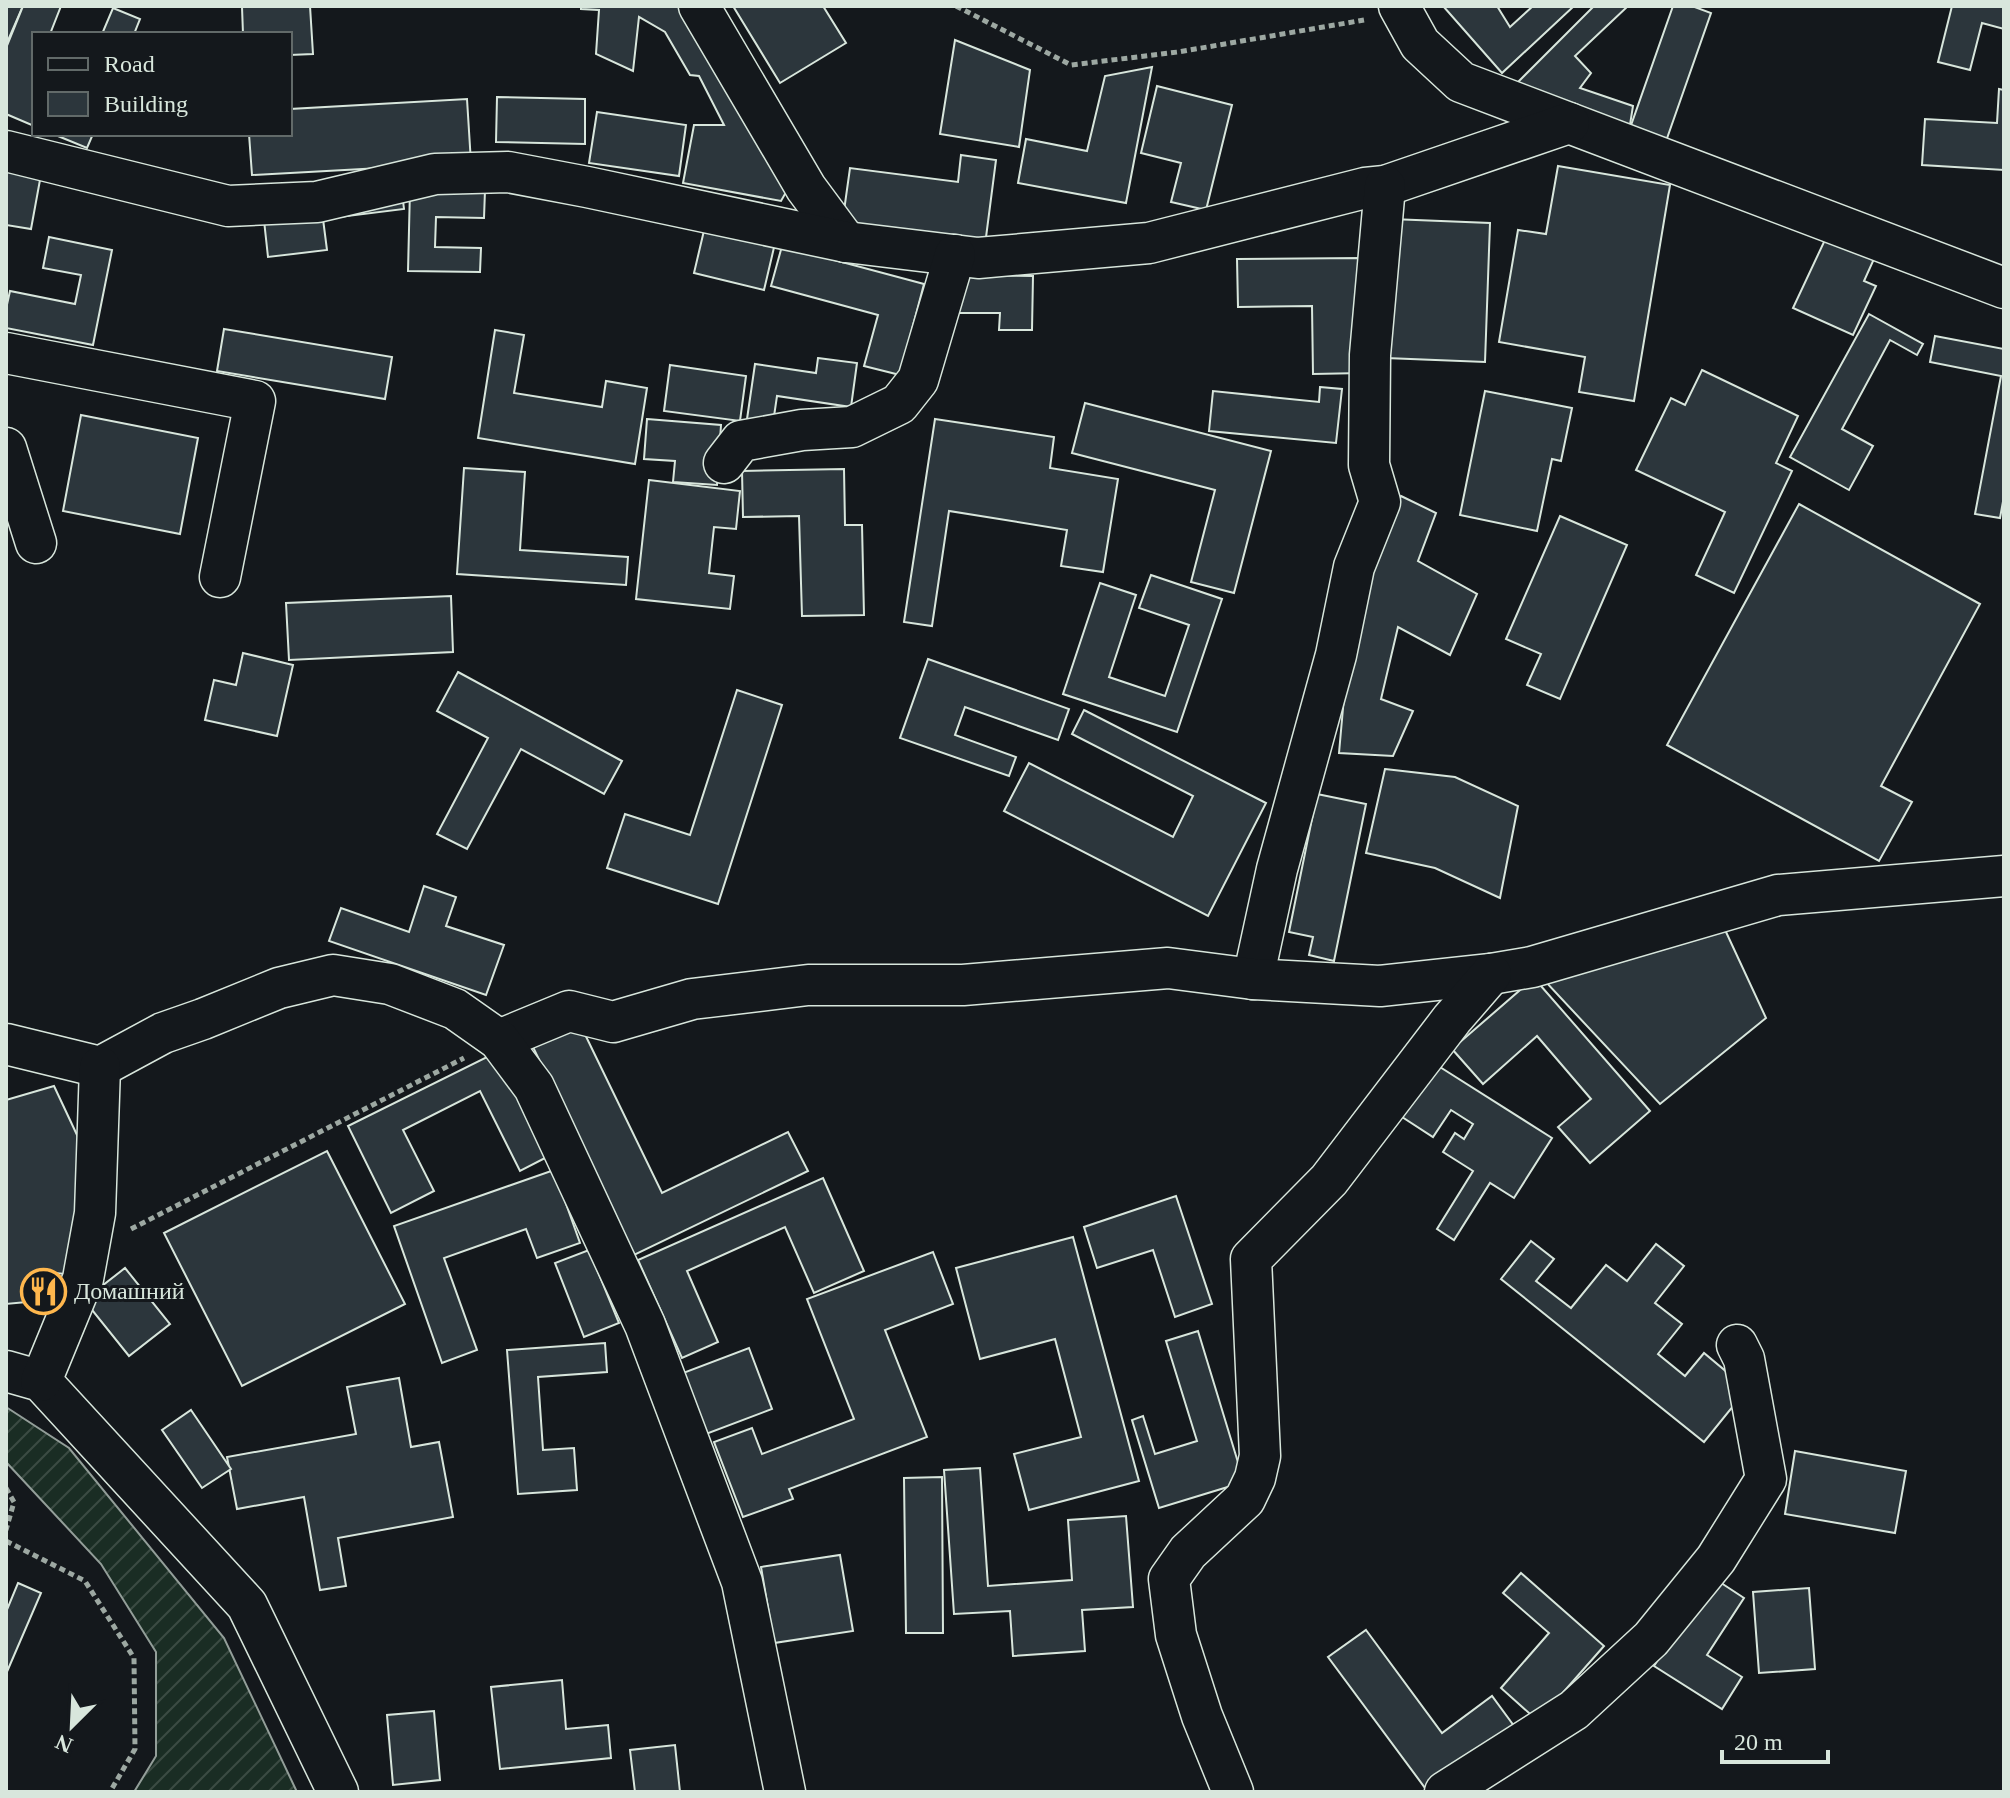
<svg xmlns="http://www.w3.org/2000/svg" width="2010" height="1798" font-family="'Times New Roman',serif">
	<style>
		.garden { fill: url(#garden-furrows); stroke: #939e99; stroke-width: 2 }
		.building { fill: #2c363c; stroke: #d8e6dc; stroke-width: 2 }
		.lines { fill: none; stroke-linecap: round; stroke-linejoin: round }
		.minor-casing { stroke: #d8e6dc; stroke-width: 43 }
		.path { stroke: #9da8a2; stroke-width: 5; stroke-dasharray: 6 4; stroke-linecap: butt }
		.minor { stroke: #14181c; stroke-width: 40 }
		.labels { text-anchor: middle; dominant-baseline: central; stroke-width: 6; stroke-linejoin: round; paint-order: stroke }
		.poi-label { font-size: 24px; fill: #d8e6dc; stroke: #14181c; text-anchor: start }
	</style>
	<defs>
		<pattern id="garden-furrows" width="10" height="10" patternUnits="userSpaceOnUse" patternTransform="scale(2)"><rect width="10" height="10" fill="#1a2d24"/><path d="M-1 1l2-2M0 10L10 0M9 11l2-2" fill="none" stroke="#3b4b43"/></pattern>
	</defs>
	<rect width="100%" height="100%" fill="#14181c"/>
	<polygon class="garden" points="6,1407 69,1448 224,1638 297,1792 134,1792 156,1756 156,1652 101,1564 6,1462"/>
	<g class="building">
		<polygon points="6,6 23,6 6,45"/>
		<polygon points="23,6 61,6 50,34 34,34 34,126 6,114 6,48"/>
		<polygon points="310,6 313,54 290,55 290,34 243,34 242,7"/>
		<polygon points="581,6 694,6 793,180 781,201 683,183 694,125 724,125 699,76 690,75 665,32 639,17 633,71 596,54 599,10 581,9"/>
		<polygon points="733,6 823,6 846,43 780,83"/>
		<polygon points="1443,6 1497,6 1510,27 1533,6 1574,6 1502,73"/>
		<polygon points="1594,6 1628,6 1575,56 1591,73 1580,88 1633,106 1629,131 1509,91"/>
		<polygon points="1673,6 1692,6 1711,13 1665,144 1629,131"/>
		<polygon points="1952,6 2004,6 2004,29 1982,23 1970,70 1938,62"/>
		<polygon points="113,8 140,19 134,34 102,34"/>
		<polygon points="955,40 1030,70 1019,147 940,134"/>
		<polygon points="1152,67 1126,203 1018,183 1026,139 1087,151 1105,76"/>
		<polygon points="1157,86 1232,105 1206,210 1171,202 1181,163 1141,153"/>
		<polygon points="1999,89 2004,90 2004,170 1922,165 1925,119 1997,123"/>
		<polygon points="497,97 585,99 585,144 496,142"/>
		<polygon points="467,99 471,163 252,175 249,134 290,134 290,109"/>
		<polygon points="597,112 686,125 679,176 589,163"/>
		<polygon points="53,134 93,134 87,148"/>
		<polygon points="961,155 996,160 985,245 842,225 850,168 958,182"/>
		<polygon points="6,163 42,169 31,229 6,225"/>
		<polygon points="1558,166 1670,185 1634,401 1579,392 1585,357 1499,342 1518,230 1546,234"/>
		<polygon points="410,189 485,190 484,218 436,217 435,247 481,248 480,272 408,271"/>
		<polygon points="402,193 404,209 323,219 327,250 268,257 263,211"/>
		<polygon points="1391,219 1490,223 1485,362 1386,358"/>
		<polygon points="706,222 776,239 764,290 694,273"/>
		<polygon points="1831,227 1878,250 1864,281 1876,286 1853,335 1793,308"/>
		<polygon points="49,237 112,250 93,345 6,328 6,309 10,291 75,304 81,275 43,268"/>
		<polygon points="782,246 924,284 900,375 864,366 878,315 771,286"/>
		<polygon points="1361,258 1363,373 1313,374 1312,306 1238,307 1237,259"/>
		<polygon points="957,275 1033,276 1032,330 999,330 1000,313 957,313"/>
		<polygon points="1869,314 1923,344 1917,355 1890,340 1842,429 1873,446 1849,490 1790,457"/>
		<polygon points="224,329 392,357 385,399 217,371"/>
		<polygon points="495,330 524,335 514,393 602,407 606,381 647,388 635,464 478,438"/>
		<polygon points="1935,336 2004,349 2004,496 2000,518 1975,514 2001,376 1930,362"/>
		<polygon points="818,358 857,363 851,407 777,396 772,430 746,426 755,364 816,373"/>
		<polygon points="670,365 746,376 740,421 664,411"/>
		<polygon points="1702,370 1798,416 1776,463 1792,471 1734,593 1696,575 1725,512 1636,470 1671,398 1685,405"/>
		<polygon points="1320,387 1342,389 1336,443 1209,431 1213,391 1319,402"/>
		<polygon points="1485,391 1572,408 1561,461 1552,459 1537,531 1460,515"/>
		<polygon points="1085,403 1271,451 1234,593 1191,582 1215,490 1072,453"/>
		<polygon points="81,415 198,438 180,534 63,511"/>
		<polygon points="647,419 721,425 717,485 673,482 675,461 644,459"/>
		<polygon points="935,419 1054,437 1050,468 1118,479 1103,572 1061,566 1067,530 949,511 932,626 904,622"/>
		<polygon points="464,468 525,472 520,550 628,557 626,585 457,574"/>
		<polygon points="844,469 845,525 862,525 864,615 802,616 799,516 743,517 742,471"/>
		<polygon points="649,480 740,491 736,529 714,527 709,573 734,576 730,609 636,599"/>
		<polygon points="1401,496 1436,513 1418,561 1477,594 1450,655 1398,627 1381,699 1413,711 1393,756 1339,753 1354,585"/>
		<polygon points="1799,504 1980,604 1881,786 1912,802 1879,861 1667,745"/>
		<polygon points="1560,516 1627,545 1560,699 1527,685 1541,654 1506,639"/>
		<polygon points="1151,575 1222,599 1177,732 1063,694 1100,583 1136,595 1109,677 1165,696 1189,625 1139,608"/>
		<polygon points="451,596 453,652 289,660 286,603"/>
		<polygon points="243,653 293,665 277,736 205,720 214,680 236,685"/>
		<polygon points="928,659 1069,709 1058,740 965,707 955,735 1016,757 1009,776 900,738"/>
		<polygon points="458,672 622,761 604,794 521,749 467,849 437,834 488,738 437,711"/>
		<polygon points="737,690 782,705 718,904 607,868 625,814 690,835"/>
		<polygon points="1084,710 1266,803 1208,916 1004,811 1029,763 1173,837 1193,796 1072,734"/>
		<polygon points="1385,769 1455,777 1518,806 1500,898 1435,868 1366,853"/>
		<polygon points="1317,794 1366,804 1334,961 1309,955 1313,937 1289,932"/>
		<polygon points="424,886 456,897 446,926 504,945 486,995 329,941 341,908 409,932"/>
		<polygon points="1720,919 1766,1018 1660,1104 1544,980"/>
		<polygon points="1534,978 1650,1111 1590,1163 1558,1127 1591,1099 1537,1036 1483,1084 1452,1049"/>
		<polygon points="578,1020 662,1193 788,1132 808,1171 634,1255 531,1043"/>
		<polygon points="497,1052 549,1156 520,1171 480,1091 403,1130 434,1191 391,1213 348,1126"/>
		<polygon points="1432,1062 1552,1138 1514,1198 1490,1183 1454,1240 1437,1229 1473,1171 1443,1152 1455,1133 1464,1139 1473,1124 1451,1110 1433,1137 1399,1115"/>
		<polygon points="54,1086 85,1152 65,1274 36,1271 37,1301 6,1304 6,1100"/>
		<polygon points="327,1151 405,1304 242,1386 164,1233"/>
		<polygon points="554,1170 580,1243 537,1258 526,1229 444,1258 477,1350 442,1363 394,1226"/>
		<polygon points="823,1178 864,1271 814,1293 785,1227 687,1271 718,1342 682,1358 638,1260"/>
		<polygon points="1176,1196 1212,1304 1175,1317 1153,1250 1097,1268 1084,1227"/>
		<polygon points="1073,1237 1139,1481 1029,1510 1014,1454 1081,1437 1055,1339 980,1359 956,1268"/>
		<polygon points="1531,1241 1554,1259 1536,1281 1571,1308 1606,1265 1627,1281 1656,1244 1684,1266 1655,1303 1682,1324 1658,1354 1685,1376 1704,1353 1747,1389 1704,1442 1501,1279"/>
		<polygon points="589,1250 619,1323 584,1337 555,1263"/>
		<polygon points="933,1252 953,1304 885,1330 927,1437 789,1489 793,1499 743,1517 714,1442 752,1428 762,1454 854,1419 807,1299"/>
		<polygon points="125,1268 170,1324 129,1356 84,1300"/>
		<polygon points="1198,1331 1244,1482 1159,1508 1132,1420 1143,1416 1155,1454 1197,1441 1166,1341"/>
		<polygon points="605,1343 607,1372 538,1377 543,1450 574,1448 577,1490 518,1494 507,1350"/>
		<polygon points="749,1348 772,1409 706,1434 683,1373"/>
		<polygon points="399,1378 411,1447 439,1442 453,1517 338,1538 346,1586 320,1590 304,1497 237,1509 227,1457 356,1434 347,1387"/>
		<polygon points="191,1410 231,1469 202,1488 162,1430"/>
		<polygon points="1795,1451 1906,1471 1895,1533 1785,1514"/>
		<polygon points="980,1468 988,1586 1072,1580 1068,1520 1126,1516 1133,1607 1082,1610 1085,1651 1013,1656 1010,1611 954,1614 944,1470"/>
		<polygon points="942,1477 943,1633 906,1633 904,1478"/>
		<polygon points="840,1555 853,1631 774,1643 761,1567"/>
		<polygon points="1521,1573 1604,1646 1538,1721 1501,1688 1549,1633 1503,1593"/>
		<polygon points="1712,1577 1744,1598 1707,1655 1742,1677 1722,1709 1654,1666"/>
		<polygon points="18,1583 41,1593 6,1674 6,1612"/>
		<polygon points="1809,1588 1815,1669 1759,1673 1753,1592"/>
		<polygon points="1366,1630 1442,1733 1492,1696 1517,1730 1428,1792 1328,1657"/>
		<polygon points="562,1680 566,1729 608,1725 611,1758 500,1769 491,1687"/>
		<polygon points="434,1711 440,1780 393,1785 387,1715"/>
		<polygon points="675,1745 680,1792 635,1792 630,1750"/>
	</g>
	<g class="lines">
		<defs>
			<g id="minor">
				<polyline points="699,6 806,188 846,242"/>
				<polyline points="1399,6 1420,44 1461,82 2004,288"/>
				<polyline points="6,151 228,206 317,202 435,174 508,172 587,187 846,242 978,258 1149,243 1365,188 1385,186 1569,123"/>
				<polyline points="6,353 255,401 220,577"/>
				<polyline points="6,448 36,543"/>
				<polyline points="724,463 741,441 802,430 852,427 899,404 918,380 955,255"/>
				<polyline points="1253,979 1277,869 1336,655 1354,567 1380,502 1369,465 1370,355 1385,186"/>
				<polyline points="499,1040 569,1011 613,1022 692,999 808,985 963,985 1168,968 1253,979 1380,986 1491,974 1532,967 1778,895 2004,876"/>
				<polyline points="6,1044 100,1067 163,1033 203,1019 279,988 333,975 390,984 455,1009 499,1040 534,1087 645,1325 742,1582 785,1792"/>
				<polyline points="6,1371 41,1381 247,1605 338,1792"/>
				<polyline points="41,1381 83,1279 95,1213 100,1067"/>
				<polyline points="1233,1792 1202,1716 1176,1635 1169,1579 1188,1552 1245,1499 1255,1478 1260,1456 1251,1259 1329,1180 1452,1019 1491,974"/>
				<polyline points="1445,1792 1574,1710 1651,1639 1716,1559 1766,1479 1744,1359 1737,1345"/>
			</g>
		</defs>
		<use href="#minor" class="minor-casing"/>
		<g class="path">
			<polyline points="956,6 1071,65 1178,52 1364,20"/>
			<polyline points="131,1229 464,1058"/>
			<polyline points="6,1488 14,1502 6,1530"/>
			<polyline points="6,1541 85,1581 134,1658 135,1749 110,1792"/>
		</g>
		<use href="#minor" class="minor"/>
	</g>
	<defs>
		<symbol id="restaurant-ring" viewBox="-11 -11 22 22"><circle r="9.5" fill="#14181c" stroke="#ffb74d" stroke-width="1.5"/><path d="M-5-6h1v4h1v-4h1v4h1v-4h1v5L-1.5 .5V6h-2V.5L-5-1ZM5-6V6H3V1.5H1.5Q1.5-4 5-6Z" fill="#ffb74d"/></symbol>
	</defs>
	<g fill-rule="evenodd">
		<use href="#restaurant-ring" x="18" y="1266" width="51" height="51"/>
	</g>
	<g class="labels">
		<g class="poi-label">
			<text x="74" y="1291">Домашний</text>
		</g>
	</g>
	<rect width="2010" height="1798" fill="none" stroke="#d8e6dc" stroke-width="16"/>
	<rect x="32" y="32" width="260" height="104" fill="#14181c" stroke="#626a69" stroke-width="2"/>
	<rect x="48" y="58" width="40" height="12" fill="#14181c" stroke="#626a69" stroke-width="2"/>
	<text x="104" y="72" font-size="24" fill="#d8e6dc">Road</text>
	<rect x="48" y="92" width="40" height="24" fill="#2c363c" stroke="#626a69" stroke-width="2"/>
	<text x="104" y="112" font-size="24" fill="#d8e6dc">Building</text>
	<g transform="translate(72 1726) rotate(204)" stroke="#14181c" stroke-width="6" paint-order="stroke">
	<path d="M0-6L14 30L0 20L-14 30Z" fill="#d8e6dc"/>
	<text y="-12" font-size="22" font-weight="bold" text-anchor="middle" fill="#d8e6dc">N</text>
	</g>
	<path d="M1722 1750v12h106v-12" fill="none" stroke="#d8e6dc" stroke-width="4"/>
	<text x="1734" y="1750" font-size="24" fill="#d8e6dc" stroke="#14181c" stroke-width="6" paint-order="stroke">20 m</text>
</svg>
